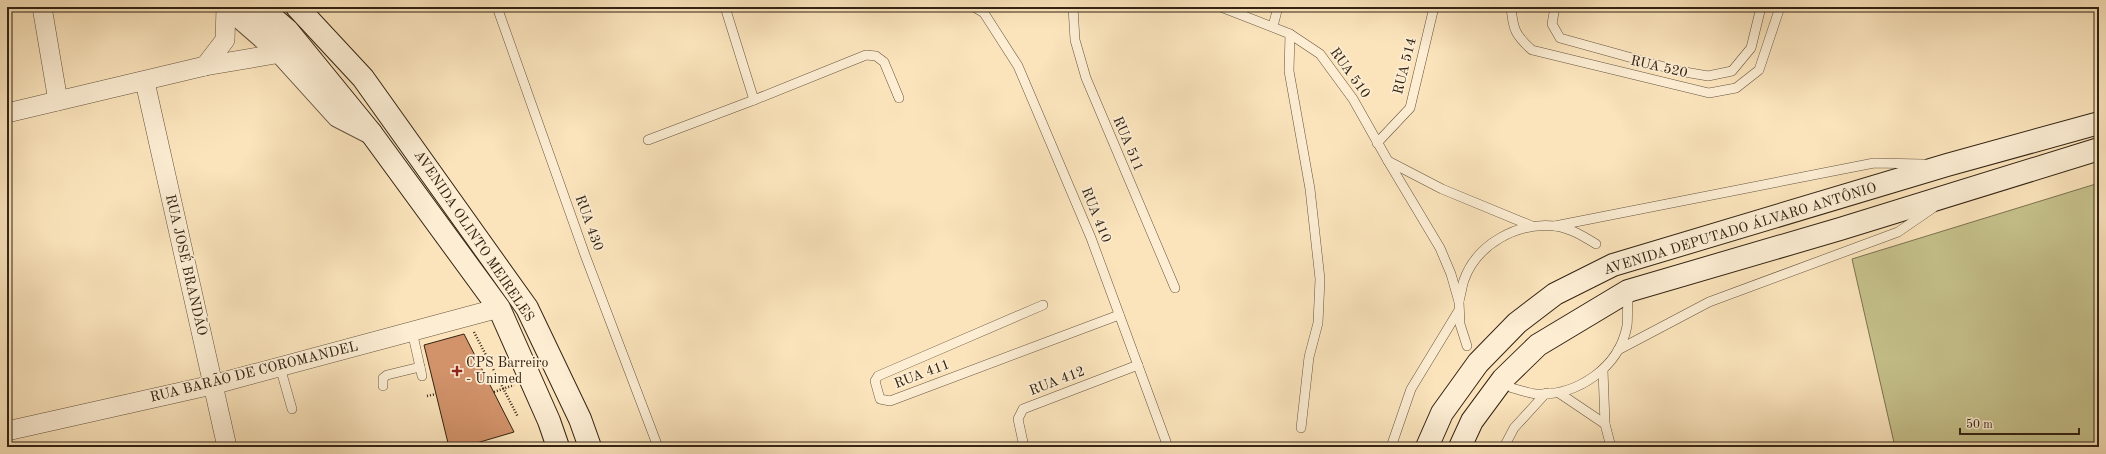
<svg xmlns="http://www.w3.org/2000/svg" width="2106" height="454" font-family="'Old Standard TT',serif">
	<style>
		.green { fill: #c6c28c; stroke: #7c7250 }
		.building { fill: #d2936b; stroke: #332313 }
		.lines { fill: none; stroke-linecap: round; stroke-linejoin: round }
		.service-casing { stroke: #65533d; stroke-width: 10 }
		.minor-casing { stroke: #65533d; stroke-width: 20 }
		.tertiary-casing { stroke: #65533d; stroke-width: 24 }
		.secondary-casing { stroke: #332313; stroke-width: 24 }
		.path { stroke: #332313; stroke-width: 2.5; stroke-dasharray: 1 2; stroke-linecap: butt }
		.service { stroke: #fcedd3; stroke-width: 9 }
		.minor { stroke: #fcedd3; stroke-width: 19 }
		.tertiary { stroke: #fcedd3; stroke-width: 22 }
		.secondary { stroke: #fcedd3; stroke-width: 22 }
		.poi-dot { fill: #8f2418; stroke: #fcedd3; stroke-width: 1.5 }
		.labels { text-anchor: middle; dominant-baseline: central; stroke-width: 3.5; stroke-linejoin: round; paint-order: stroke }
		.street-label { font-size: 14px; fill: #332313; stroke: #fcedd3 }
		.poi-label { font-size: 14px; fill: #332313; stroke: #fcedd3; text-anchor: start }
	</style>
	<rect width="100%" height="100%" fill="#fbe4bc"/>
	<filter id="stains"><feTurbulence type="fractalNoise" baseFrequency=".005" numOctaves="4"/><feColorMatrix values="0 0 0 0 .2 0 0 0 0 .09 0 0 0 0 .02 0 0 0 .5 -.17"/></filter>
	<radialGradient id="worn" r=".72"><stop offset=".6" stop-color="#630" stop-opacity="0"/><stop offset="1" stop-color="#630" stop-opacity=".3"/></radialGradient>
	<polygon class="green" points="2099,183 2099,447 1895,447 1852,259"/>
	<polygon class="building" points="464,334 514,432 463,447 449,447 424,345"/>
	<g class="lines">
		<defs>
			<g id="service">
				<polyline points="497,7 585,255 658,447"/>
				<polyline points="725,7 754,100 866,55 876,56 884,62 899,98"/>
				<polyline points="974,7 984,13 1018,66 1091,238 1168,447"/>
				<polyline points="1073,7 1075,40 1086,78 1175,288"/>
				<polyline points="1221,7 1290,34 1320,54 1353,99 1388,161 1440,248 1451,274 1459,302 1460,324 1467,346"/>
				<path d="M1511 7C1513 29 1515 35 1532 50L1709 93 1736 88 1759 70 1780 7"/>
				<polyline points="1555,7 1552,24 1560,38 1679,71 1708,76 1732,71 1751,48 1761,7"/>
				<polyline points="1273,26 1278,7"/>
				<polyline points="1290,34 1289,71 1310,189 1320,279 1318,323 1309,357 1301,428"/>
				<polyline points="648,140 754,100"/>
				<polyline points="1377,143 1410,108 1434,7"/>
				<polyline points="1388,161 1442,189 1532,226"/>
				<polyline points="1555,226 1874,163 1924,164"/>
				<path d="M1459 301C1461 294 1462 286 1464 280 1477 244 1517 222 1555 226 1570 228 1583 236 1596 244"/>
				<polyline points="1043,305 878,376 875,381 880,399 890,401 1119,315"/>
				<polyline points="412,331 422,376"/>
				<polyline points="1618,350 1709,302 1898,232 1933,208"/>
				<polyline points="280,367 292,409"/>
				<polyline points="1603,370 1605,424 1611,447"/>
				<polyline points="383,386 383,378 387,375 420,367"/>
				<path d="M1512 388C1520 390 1528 393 1536 394 1577 396 1619 368 1627 326 1628 318 1627 309 1628 301"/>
				<polyline points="1559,393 1605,424"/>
				<polyline points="1022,447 1023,442 1018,419 1023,409 1138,365"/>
				<polyline points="1391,447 1411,389 1459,310"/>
				<polyline points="1504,447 1514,428 1546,393"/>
			</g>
			<g id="minor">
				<polyline points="42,7 58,101"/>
				<polyline points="205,66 225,40 226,7"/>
				<polyline points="145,82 227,447"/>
				<polyline points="7,113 205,66 281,53"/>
				<polyline points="7,431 212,385 499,308"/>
			</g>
			<polyline id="tertiary" points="228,7 281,53 338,116 371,133"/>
			<g id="secondary">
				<polyline points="260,7 287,30 371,133 499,308 549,421 558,447"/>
				<polyline points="297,7 363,78 527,308 580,419 590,447"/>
				<polyline points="1427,447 1442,413 1478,363 1517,323 1555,294 1613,265 1947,165 2099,123"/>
				<polyline points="1460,447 1472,421 1503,379 1538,345 1628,291 1840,229 2099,149"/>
			</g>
		</defs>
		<use href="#service" class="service-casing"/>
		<use href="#minor" class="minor-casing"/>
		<use href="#tertiary" class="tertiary-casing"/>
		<use href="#secondary" class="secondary-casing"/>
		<g class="path">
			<polyline points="474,332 518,417"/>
			<polyline points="494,392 514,385"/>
			<polyline points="427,396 436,394"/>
		</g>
		<use href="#service" class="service"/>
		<use href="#minor" class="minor"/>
		<use href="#tertiary" class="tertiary"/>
		<use href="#secondary" class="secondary"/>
	</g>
	<path class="poi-dot" d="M455 365h4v4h4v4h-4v4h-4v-4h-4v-4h4z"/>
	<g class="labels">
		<g class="street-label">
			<text transform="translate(1405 66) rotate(-76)">RUA 514</text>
			<text transform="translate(1659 67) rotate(13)">RUA 520</text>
			<text transform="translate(1350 73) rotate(54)">RUA 510</text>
			<text transform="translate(1128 144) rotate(67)">RUA 511</text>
			<text transform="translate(1096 215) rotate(68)">RUA 410</text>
			<text transform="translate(589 223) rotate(70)">RUA 430</text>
			<text transform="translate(1740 229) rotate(-17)">AVENIDA DEPUTADO ÁLVARO ANTÔNIO</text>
			<text transform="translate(474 236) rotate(56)">AVENIDA OLINTO MEIRELES</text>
			<text transform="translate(186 265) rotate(77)">RUA JOSÉ BRANDÃO</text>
			<text transform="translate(254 372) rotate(-14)">RUA BARÃO DE COROMANDEL</text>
			<text transform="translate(922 374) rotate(-21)">RUA 411</text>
			<text transform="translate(1057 381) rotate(-21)">RUA 412</text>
		</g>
		<g class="poi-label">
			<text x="466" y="363">CPS Barreiro<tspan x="466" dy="16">- Unimed</tspan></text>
		</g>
	</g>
	<rect width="2106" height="454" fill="none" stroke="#fbe4bc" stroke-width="24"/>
	<rect x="8" y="8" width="2090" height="438" fill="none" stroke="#332313" stroke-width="2"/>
	<rect x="12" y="12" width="2082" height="430" fill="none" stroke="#332313"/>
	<path d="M1960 428v6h119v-6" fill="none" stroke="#332313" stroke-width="2"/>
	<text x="1966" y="428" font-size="12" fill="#332313" stroke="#fcedd3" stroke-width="3" paint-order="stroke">50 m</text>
	<rect width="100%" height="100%" filter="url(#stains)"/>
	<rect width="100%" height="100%" fill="url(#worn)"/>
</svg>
